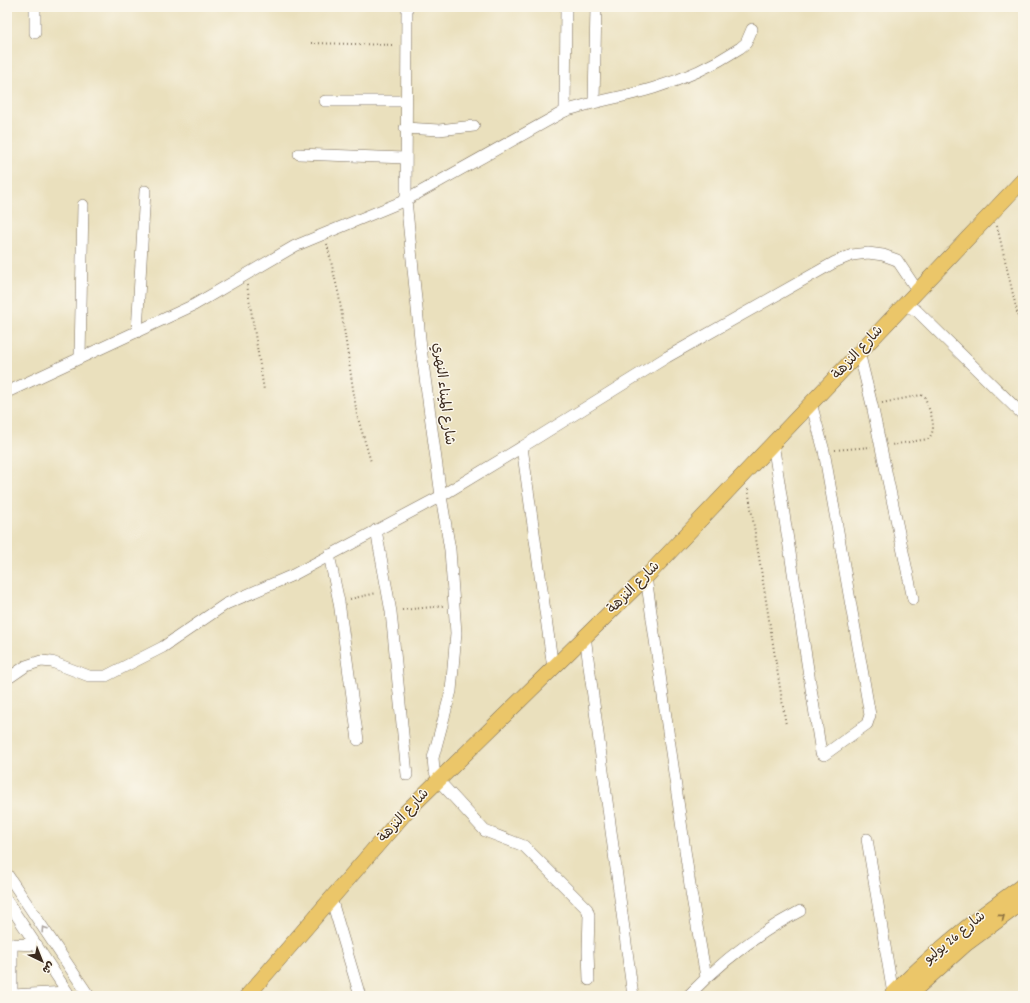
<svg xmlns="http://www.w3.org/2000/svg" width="1030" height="1003" font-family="Dekko,'Playpen Sans Arabic',sans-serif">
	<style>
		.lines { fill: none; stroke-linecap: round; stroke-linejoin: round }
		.minor-casing { stroke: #786a56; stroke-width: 12 }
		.major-casing { stroke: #786a56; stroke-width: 16 }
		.path { stroke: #786a56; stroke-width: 2; stroke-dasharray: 1 3; stroke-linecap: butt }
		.minor { stroke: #fff; stroke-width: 11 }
		.major { stroke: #ebc669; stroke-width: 15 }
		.oneway { stroke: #8a7040 }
		.oneway2 { stroke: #a79f9a }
		.labels { text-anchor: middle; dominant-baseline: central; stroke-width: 3; stroke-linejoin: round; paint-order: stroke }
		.street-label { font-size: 14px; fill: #3b2a1e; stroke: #fbf7ec }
	</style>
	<rect width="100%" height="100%" fill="#fbf7ec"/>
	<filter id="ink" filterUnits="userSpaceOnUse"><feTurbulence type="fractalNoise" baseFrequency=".025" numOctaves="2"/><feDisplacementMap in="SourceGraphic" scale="8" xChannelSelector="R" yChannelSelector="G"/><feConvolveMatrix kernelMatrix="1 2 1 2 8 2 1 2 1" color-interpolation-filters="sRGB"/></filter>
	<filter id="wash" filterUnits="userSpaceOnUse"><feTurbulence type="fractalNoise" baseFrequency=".012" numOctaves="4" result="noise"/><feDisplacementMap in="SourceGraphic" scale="16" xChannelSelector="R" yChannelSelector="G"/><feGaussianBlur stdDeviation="0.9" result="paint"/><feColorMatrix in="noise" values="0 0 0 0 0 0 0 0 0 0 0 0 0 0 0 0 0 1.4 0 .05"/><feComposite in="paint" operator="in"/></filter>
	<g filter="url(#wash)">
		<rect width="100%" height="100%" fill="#eae0bd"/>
	</g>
	<g filter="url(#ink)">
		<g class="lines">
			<defs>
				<g id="minor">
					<polyline points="407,7 406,200 421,348 441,496 450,550 456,633 451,691 433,758 434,769 438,780 485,831 524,846 587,909 589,915 588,951 589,980"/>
					<polyline points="35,33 35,7"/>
					<polyline points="325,101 406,101"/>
					<polyline points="594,101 596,7"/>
					<polyline points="565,111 566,7"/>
					<polyline points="405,128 439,130 474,126"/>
					<polyline points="299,154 405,158"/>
					<polyline points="903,305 916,310 1023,415"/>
					<polyline points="137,332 145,191"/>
					<polyline points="859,352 872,405 913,599"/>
					<polyline points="80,357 83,205"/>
					<path d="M7 392 194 305 295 246 406 200 565 111C595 101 625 97 654 88 684 79 714 65 740 48L746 43 752 29"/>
					<polyline points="773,443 821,753 824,755 867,724 870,715 824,451 811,403"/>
					<polyline points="522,447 667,357 835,262 852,255 868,253 883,255 897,260 917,290"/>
					<polyline points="376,530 391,612 407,775"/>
					<polyline points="329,555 339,602 358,740"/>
					<polyline points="646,577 691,892 706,977"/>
					<polyline points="585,636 633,996"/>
					<polyline points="10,677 26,666 41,661 52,662 89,676 106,676 163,647 226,604 293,575 441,496 522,447 553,668"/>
					<polyline points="867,839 893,994"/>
					<polyline points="7,874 89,996"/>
					<polyline points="331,898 360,996"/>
					<polyline points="7,901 70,996"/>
					<polyline points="12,944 37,945"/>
					<polyline points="7,945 12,944 12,996"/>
					<polyline points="12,995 67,992"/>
					<path d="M688 996C722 961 756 934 800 911"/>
				</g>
				<g id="major">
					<polyline points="247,996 406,812 646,577 1023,180"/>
					<path d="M891 996C932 953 975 919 1023 885"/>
					<polyline points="908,996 966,944 1023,902"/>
				</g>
			</defs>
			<use href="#minor" class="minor-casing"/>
			<use href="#major" class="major-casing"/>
			<g class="path">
				<polyline points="311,43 395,45"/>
				<polyline points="997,226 1023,337"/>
				<polyline points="327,244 339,296 357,415 371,462"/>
				<polyline points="247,285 264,390"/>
				<path d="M882 403 921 395 925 397C929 411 939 428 928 439L891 445"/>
				<polyline points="835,450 871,447"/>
				<polyline points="748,489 786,725"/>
				<polyline points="350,599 377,593"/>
				<polyline points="402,610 443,606"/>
			</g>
			<use href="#minor" class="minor"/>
			<use href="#major" class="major"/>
		</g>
		<defs><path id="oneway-chevron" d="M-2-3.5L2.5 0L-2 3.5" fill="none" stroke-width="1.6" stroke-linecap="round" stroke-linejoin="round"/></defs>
		<use class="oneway" href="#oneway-chevron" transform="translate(1002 917) rotate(-36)"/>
		<use class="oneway2" href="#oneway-chevron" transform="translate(44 929) rotate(-124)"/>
	</g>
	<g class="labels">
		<g class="street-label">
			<text transform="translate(858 353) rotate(-47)">شارع النزهة</text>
			<text transform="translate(443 394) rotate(83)">شارع الميناء النهري</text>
			<text transform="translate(634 588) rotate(-45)">شارع النزهة</text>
			<text transform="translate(404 816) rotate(-47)">شارع النزهة</text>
			<text transform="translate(955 938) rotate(-39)">شارع 26 يوليو</text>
		</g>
	</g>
	<rect width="1030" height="1003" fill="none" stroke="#fbf7ec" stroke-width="24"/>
	<g transform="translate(42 961) rotate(137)" stroke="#fbf7ec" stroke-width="3" paint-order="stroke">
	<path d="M0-3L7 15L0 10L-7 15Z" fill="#3b2a1e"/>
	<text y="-6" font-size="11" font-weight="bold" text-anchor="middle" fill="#3b2a1e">ش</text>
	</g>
</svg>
